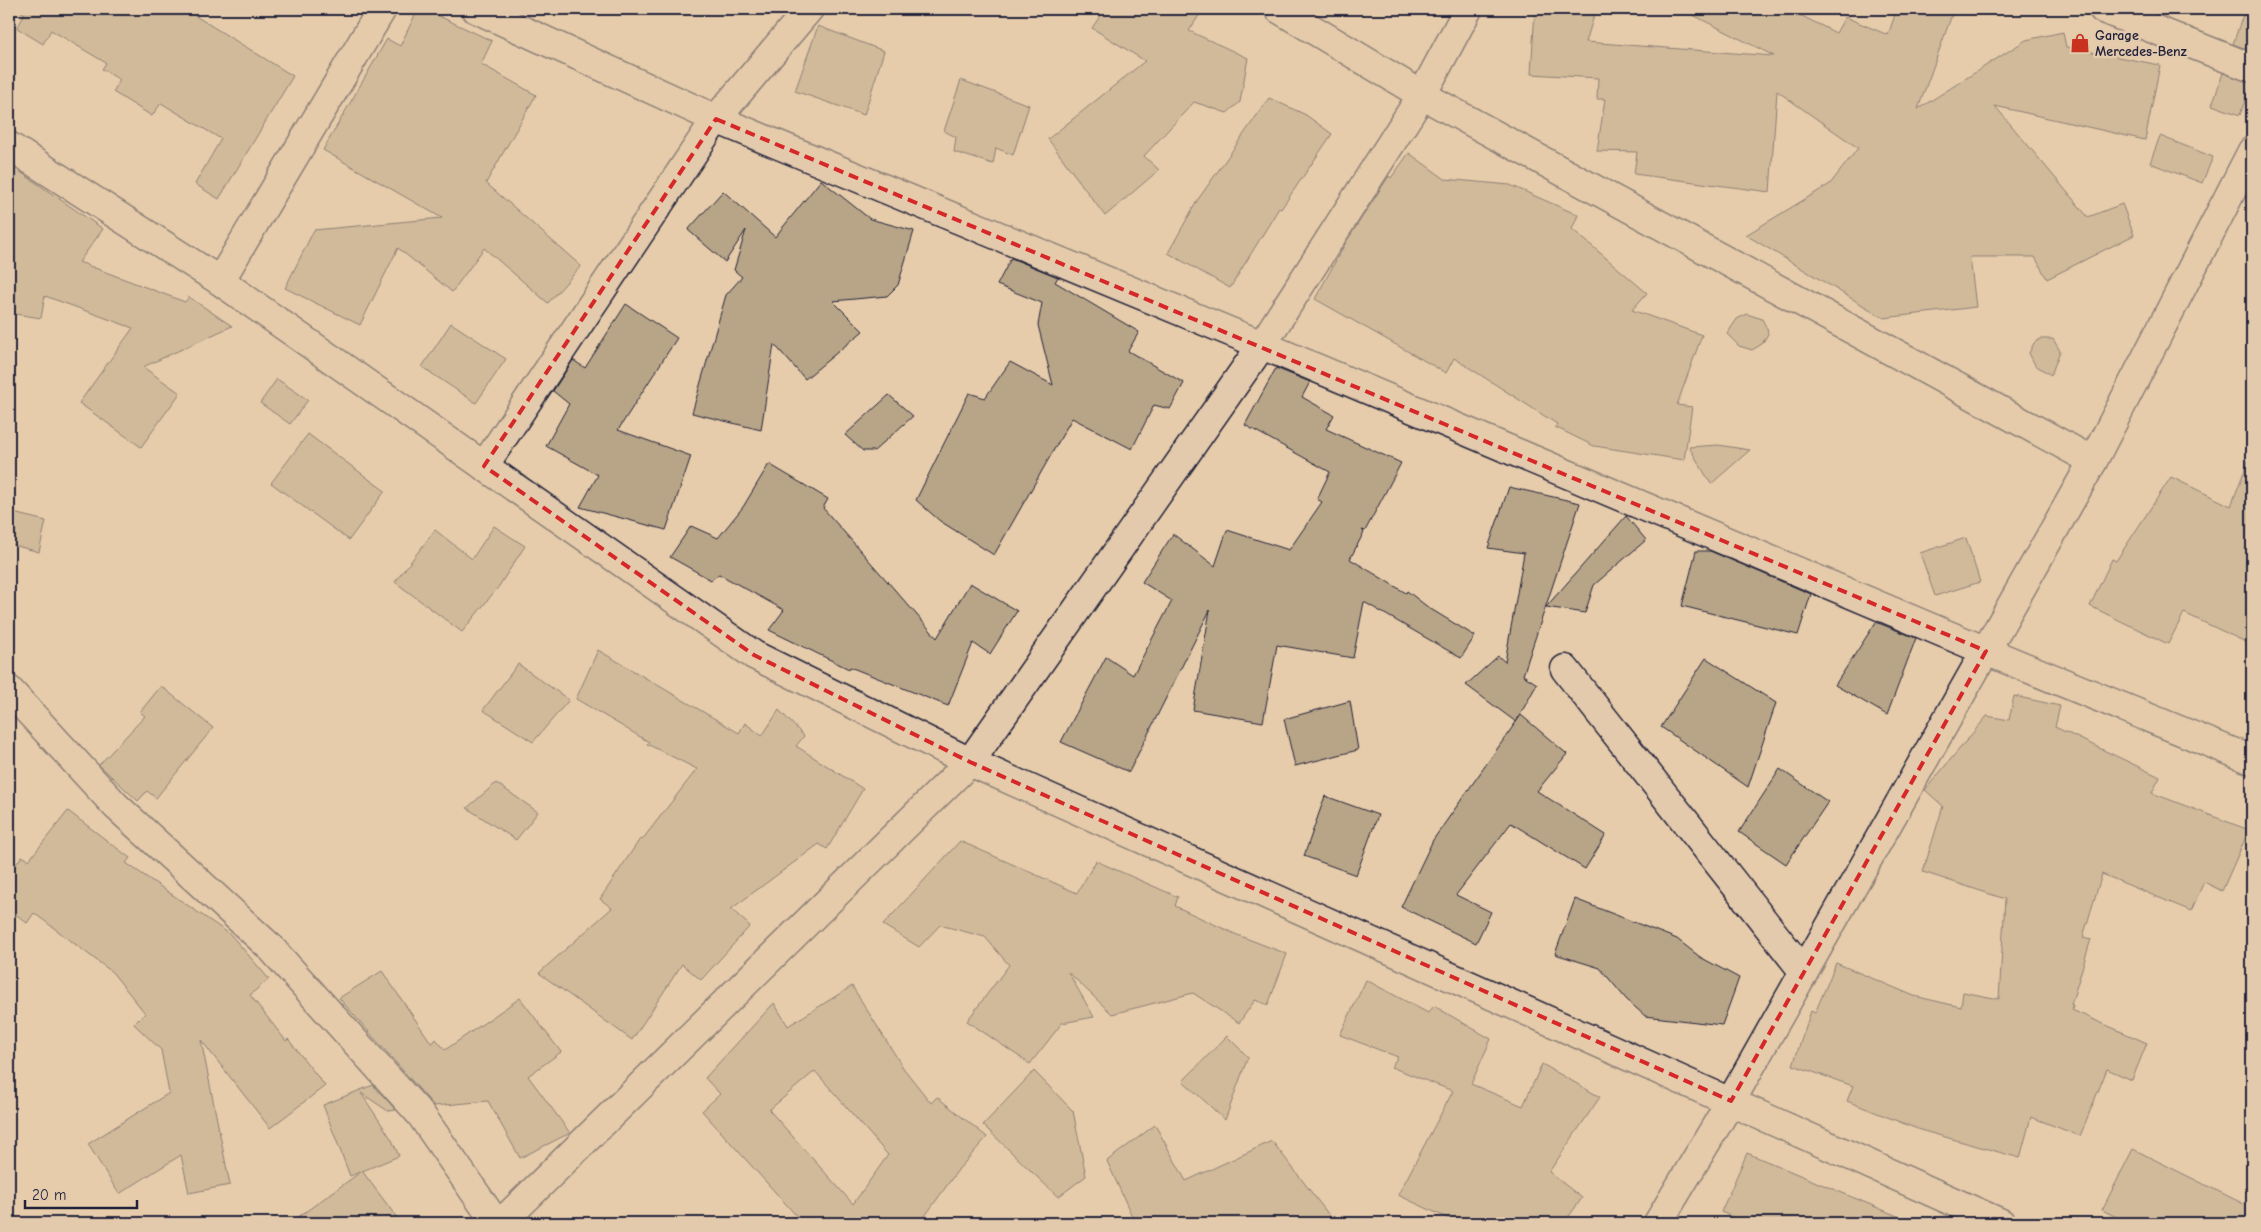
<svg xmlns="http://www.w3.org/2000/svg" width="2261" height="1232" font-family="'Comic Neue',sans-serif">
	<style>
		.building { fill: #b8a587; stroke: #22223b; fill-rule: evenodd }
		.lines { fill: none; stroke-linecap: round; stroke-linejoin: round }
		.minor-casing { stroke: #22223b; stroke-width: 31 }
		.minor { stroke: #e4caac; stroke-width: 28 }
		.marked { fill: none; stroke: #d62828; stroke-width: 4; stroke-dasharray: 10 6; stroke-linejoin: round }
		.labels { text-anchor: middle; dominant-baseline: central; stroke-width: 5; stroke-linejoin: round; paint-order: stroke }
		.poi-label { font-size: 14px; font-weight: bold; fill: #22223b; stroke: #e4caac; text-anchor: start }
	</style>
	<rect width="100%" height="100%" fill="#e6ccaa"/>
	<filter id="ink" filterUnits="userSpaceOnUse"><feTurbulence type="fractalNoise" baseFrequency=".02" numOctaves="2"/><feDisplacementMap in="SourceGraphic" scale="10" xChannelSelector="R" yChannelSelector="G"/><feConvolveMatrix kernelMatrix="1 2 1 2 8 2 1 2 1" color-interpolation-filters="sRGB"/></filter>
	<g filter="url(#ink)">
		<g class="building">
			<polygon points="16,9 184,9 293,76 219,199 195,184 221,139 161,103 152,116 113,92 120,80 102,69 106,63 51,30 43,44 17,28 25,14"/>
			<polygon points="418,9 424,9 492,41 481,64 536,95 486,183 581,266 548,303 484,248 452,292 398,248 360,325 285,288 314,230 442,218 323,150 387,39 400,46"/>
			<polygon points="1105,9 1203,9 1189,31 1248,58 1240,102 1227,113 1194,102 1144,156 1159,170 1105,216 1048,139 1145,61 1092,28"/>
			<polygon points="1535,9 1596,9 1586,42 1774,56 1681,9 1788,9 1836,33 1845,17 1888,35 1897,9 1954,9 1918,109 2026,40 2063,32 2066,47 2160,65 2145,140 1995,106 2088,217 2122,204 2134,235 2047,279 2035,257 1970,257 1976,307 1884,318 1746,235 1830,184 1858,148 1777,91 1770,192 1634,174 1637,152 1597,151 1605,99 1597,99 1598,78 1531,74"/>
			<polygon points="2245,9 2252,9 2252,51 2233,44"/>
			<polygon points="818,26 884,51 864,115 795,91"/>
			<polygon points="2223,73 2251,83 2240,115 2212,105"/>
			<polygon points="961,80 1029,105 1013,155 996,148 993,164 954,152 956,137 944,131"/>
			<polygon points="1269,98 1306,115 1332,134 1281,209 1279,208 1230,288 1168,253 1197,201"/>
			<polygon points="2160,136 2213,157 2202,183 2150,163"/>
			<polygon points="1409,153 1445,179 1510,185 1578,215 1572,229 1647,293 1632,310 1702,335 1677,405 1692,407 1684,460 1594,446 1555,427 1557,424 1454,358 1446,373 1315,299 1346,242 1389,176 1391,178"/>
			<polygon points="9,164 103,229 79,262 185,302 189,297 232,326 143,367 180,393 141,447 79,403 133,328 45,296 41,318 9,313"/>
			<polygon points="821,180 870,219 914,231 898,285 887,296 833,301 863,331 805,379 774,344 761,430 692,413 726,295 742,277 734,270 746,230 725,262 688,230 723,191 775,237"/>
			<polygon points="1011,258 1058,277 1055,282 1139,332 1128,351 1184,383 1170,409 1154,405 1132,449 1072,418 994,555 940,521 916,500 969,393 985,398 1010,362 1053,385 1038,325 1042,303 997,285"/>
			<polygon points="626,304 677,338 618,430 691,456 666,530 580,507 598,475 546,446 569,404 553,391 573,360 585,368"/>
			<polygon points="1747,314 1762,319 1767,329 1768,334 1762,344 1752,350 1739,346 1727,334 1737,319"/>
			<polygon points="451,323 506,359 476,403 422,367"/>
			<polygon points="2040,339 2053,339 2060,351 2051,375 2035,365 2029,353 2034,343"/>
			<polygon points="1276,368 1310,382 1302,397 1334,415 1326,429 1401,463 1365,531 1362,530 1364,532 1350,559 1406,593 1407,591 1429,608 1475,636 1461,658 1364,602 1353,658 1277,645 1263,722 1193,710 1210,610 1129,772 1061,742 1106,657 1133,675 1172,601 1142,582 1173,534 1215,566 1227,530 1289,550 1322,502 1317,499 1330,472 1245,425"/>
			<polygon points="277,379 308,400 290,424 260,403"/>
			<polygon points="889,395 913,416 874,451 863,451 845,435"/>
			<polygon points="308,434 385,491 349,540 271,483"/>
			<polygon points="1718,445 1750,450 1711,484 1689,447"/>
			<polygon points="2250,456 2252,457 2252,645 2184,613 2168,644 2090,606 2112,559 2116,561 2171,477 2231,506"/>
			<polygon points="769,464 828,499 823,508 937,638 970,583 1017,611 990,654 973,643 948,706 850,667 849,669 769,630 784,610 719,574 711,580 670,557 691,526 718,538 743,507"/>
			<polygon points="1509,487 1580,503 1523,675 1537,684 1516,722 1466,685 1498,656 1505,662 1524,553 1488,548"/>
			<polygon points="9,512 46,521 39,552 9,544"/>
			<polygon points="1626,516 1646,540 1594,585 1585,613 1546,607"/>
			<polygon points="494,526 525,546 499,586 462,632 395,582 435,530 472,559"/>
			<polygon points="1966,538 1980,582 1935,596 1920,553"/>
			<polygon points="1696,551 1710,551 1811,594 1798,635 1682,606"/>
			<polygon points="1876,622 1916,638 1887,715 1835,685"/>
			<polygon points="598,650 739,733 745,723 762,736 779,710 804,736 796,746 863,789 827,849 819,844 731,909 750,926 701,980 682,964 632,1040 539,973 612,908 600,899 640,839 642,840 697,769 647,744 649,742 576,699"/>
			<polygon points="1706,658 1776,703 1748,787 1661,727"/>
			<polygon points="518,664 569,700 533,742 483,710"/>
			<polygon points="161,686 213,728 156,798 147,791 138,801 99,765 145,716 140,712"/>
			<polygon points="2014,696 2060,706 2055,727 2160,777 2152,793 2249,830 2222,891 2204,882 2191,911 2102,874 2083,937 2091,939 2071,1005 2073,1005 2072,1010 2147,1043 2132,1080 2107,1069 2080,1136 2031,1117 2020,1158 1920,1130 1847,1101 1853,1086 1793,1065 1811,1011 1815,1013 1836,963 1914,996 1961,1007 1963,992 1999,999 2005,899 1923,872 1943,806 1925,790 1987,716 2009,720"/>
			<polygon points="1350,701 1358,750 1295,766 1284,719"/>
			<polygon points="1521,715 1567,754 1537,791 1606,835 1585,869 1511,823 1456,895 1491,912 1476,943 1401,907 1433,840"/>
			<polygon points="1780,769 1828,802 1786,864 1739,832"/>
			<polygon points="496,783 538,812 516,840 467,808"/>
			<polygon points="1325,796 1378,815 1356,875 1304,856"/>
			<polygon points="68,811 130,858 126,863 231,935 269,979 250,995 286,1041 288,1039 325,1086 270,1128 201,1040 230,1185 189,1193 181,1155 119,1194 88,1144 169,1093 161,1050 134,1024 145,1013 112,972 34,913 27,923 9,909 9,874 22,856 29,860"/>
			<polygon points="960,841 1077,893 1096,861 1178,897 1175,906 1235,934 1287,954 1268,1005 1255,1000 1239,1023 1193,993 1112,1014 1068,972 1094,1017 1062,1023 1030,1064 967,1021 1009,965 985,937 940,925 919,947 883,925"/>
			<polygon points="1575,899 1677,939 1700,957 1739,978 1722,1025 1645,1016 1626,999 1600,968 1555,954"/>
			<polygon points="382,971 432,1044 436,1039 445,1050 520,998 561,1052 528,1076 570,1133 520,1158 488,1101 434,1106 339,998"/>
			<polygon points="1366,980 1428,1013 1434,1006 1491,1039 1471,1084 1523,1106 1542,1064 1600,1097 1549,1172 1582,1198 1564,1223 1458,1223 1398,1195 1453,1091 1391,1067 1398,1057 1340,1035"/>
			<path d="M852 986 904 1069 931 1103 937 1097 987 1137 958 1170 920 1223H803L702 1111 720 1094 705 1078 774 1003 788 1026ZM815 1071 888 1155 853 1204 769 1110Z"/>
			<polygon points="1227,1036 1248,1057 1225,1120 1183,1081"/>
			<polygon points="1034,1071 1073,1111 1086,1176 1058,1197 983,1125"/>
			<polygon points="373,1085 396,1110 388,1111 361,1093 392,1140 399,1156 350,1176 323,1105"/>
			<polygon points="1155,1125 1186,1181 1272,1141 1335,1223 1135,1223 1107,1161"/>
			<polygon points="2133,1149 2252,1208 2252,1223 2129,1223 2102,1210"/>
			<polygon points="1747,1153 1914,1223 1747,1223 1721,1212"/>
			<polygon points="362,1171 401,1223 290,1223"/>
		</g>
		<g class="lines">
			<defs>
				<g id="minor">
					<polyline points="476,9 716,119 1262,345 1986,651 2252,760"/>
					<polyline points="1279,9 1422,95 2093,461"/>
					<polyline points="2103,9 2252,68"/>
					<polyline points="9,146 220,281 754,655 970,762 2001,1223"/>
					<polyline points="220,281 382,9"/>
					<polyline points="484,466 716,119 809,9"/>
					<polyline points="1565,669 1804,972"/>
					<polyline points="9,690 116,806 271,948 421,1115 496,1223"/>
					<polyline points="501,1223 970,762 1262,345 1422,95 1468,9"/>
					<polyline points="1658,1223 1731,1101 2093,461 2252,151"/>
				</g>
			</defs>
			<use href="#minor" class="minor-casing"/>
			<use href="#minor" class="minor"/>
		</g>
	</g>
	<path d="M0 0H2261V1232H0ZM716 119 1986 651 1731 1101 970 762 754 655 484 466Z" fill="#e6ccaa" fill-opacity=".55" fill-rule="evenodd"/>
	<path class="marked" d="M716 119 1986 651 1731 1101 970 762 754 655 484 466Z"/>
	<defs>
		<symbol id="shop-bare" viewBox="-9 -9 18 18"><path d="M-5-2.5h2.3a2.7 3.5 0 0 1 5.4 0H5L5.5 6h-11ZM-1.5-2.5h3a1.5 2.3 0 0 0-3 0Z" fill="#c8321e" stroke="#e4caac" stroke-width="2.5" paint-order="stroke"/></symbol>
	</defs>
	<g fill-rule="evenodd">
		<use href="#shop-bare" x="2066" y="29" width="28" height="28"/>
	</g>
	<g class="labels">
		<g class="poi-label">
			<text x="2095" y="35">Garage<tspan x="2095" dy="16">Mercedes-Benz</tspan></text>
		</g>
	</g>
	<rect width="2261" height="1232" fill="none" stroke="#e4caac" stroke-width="30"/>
	<rect x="15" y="15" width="2231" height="1202" fill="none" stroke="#22223b" stroke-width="2" filter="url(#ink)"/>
	<path d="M25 1200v8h112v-8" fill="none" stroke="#22223b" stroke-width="2.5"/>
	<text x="32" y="1200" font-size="15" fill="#22223b" stroke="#e4caac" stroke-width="4" paint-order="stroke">20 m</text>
</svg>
